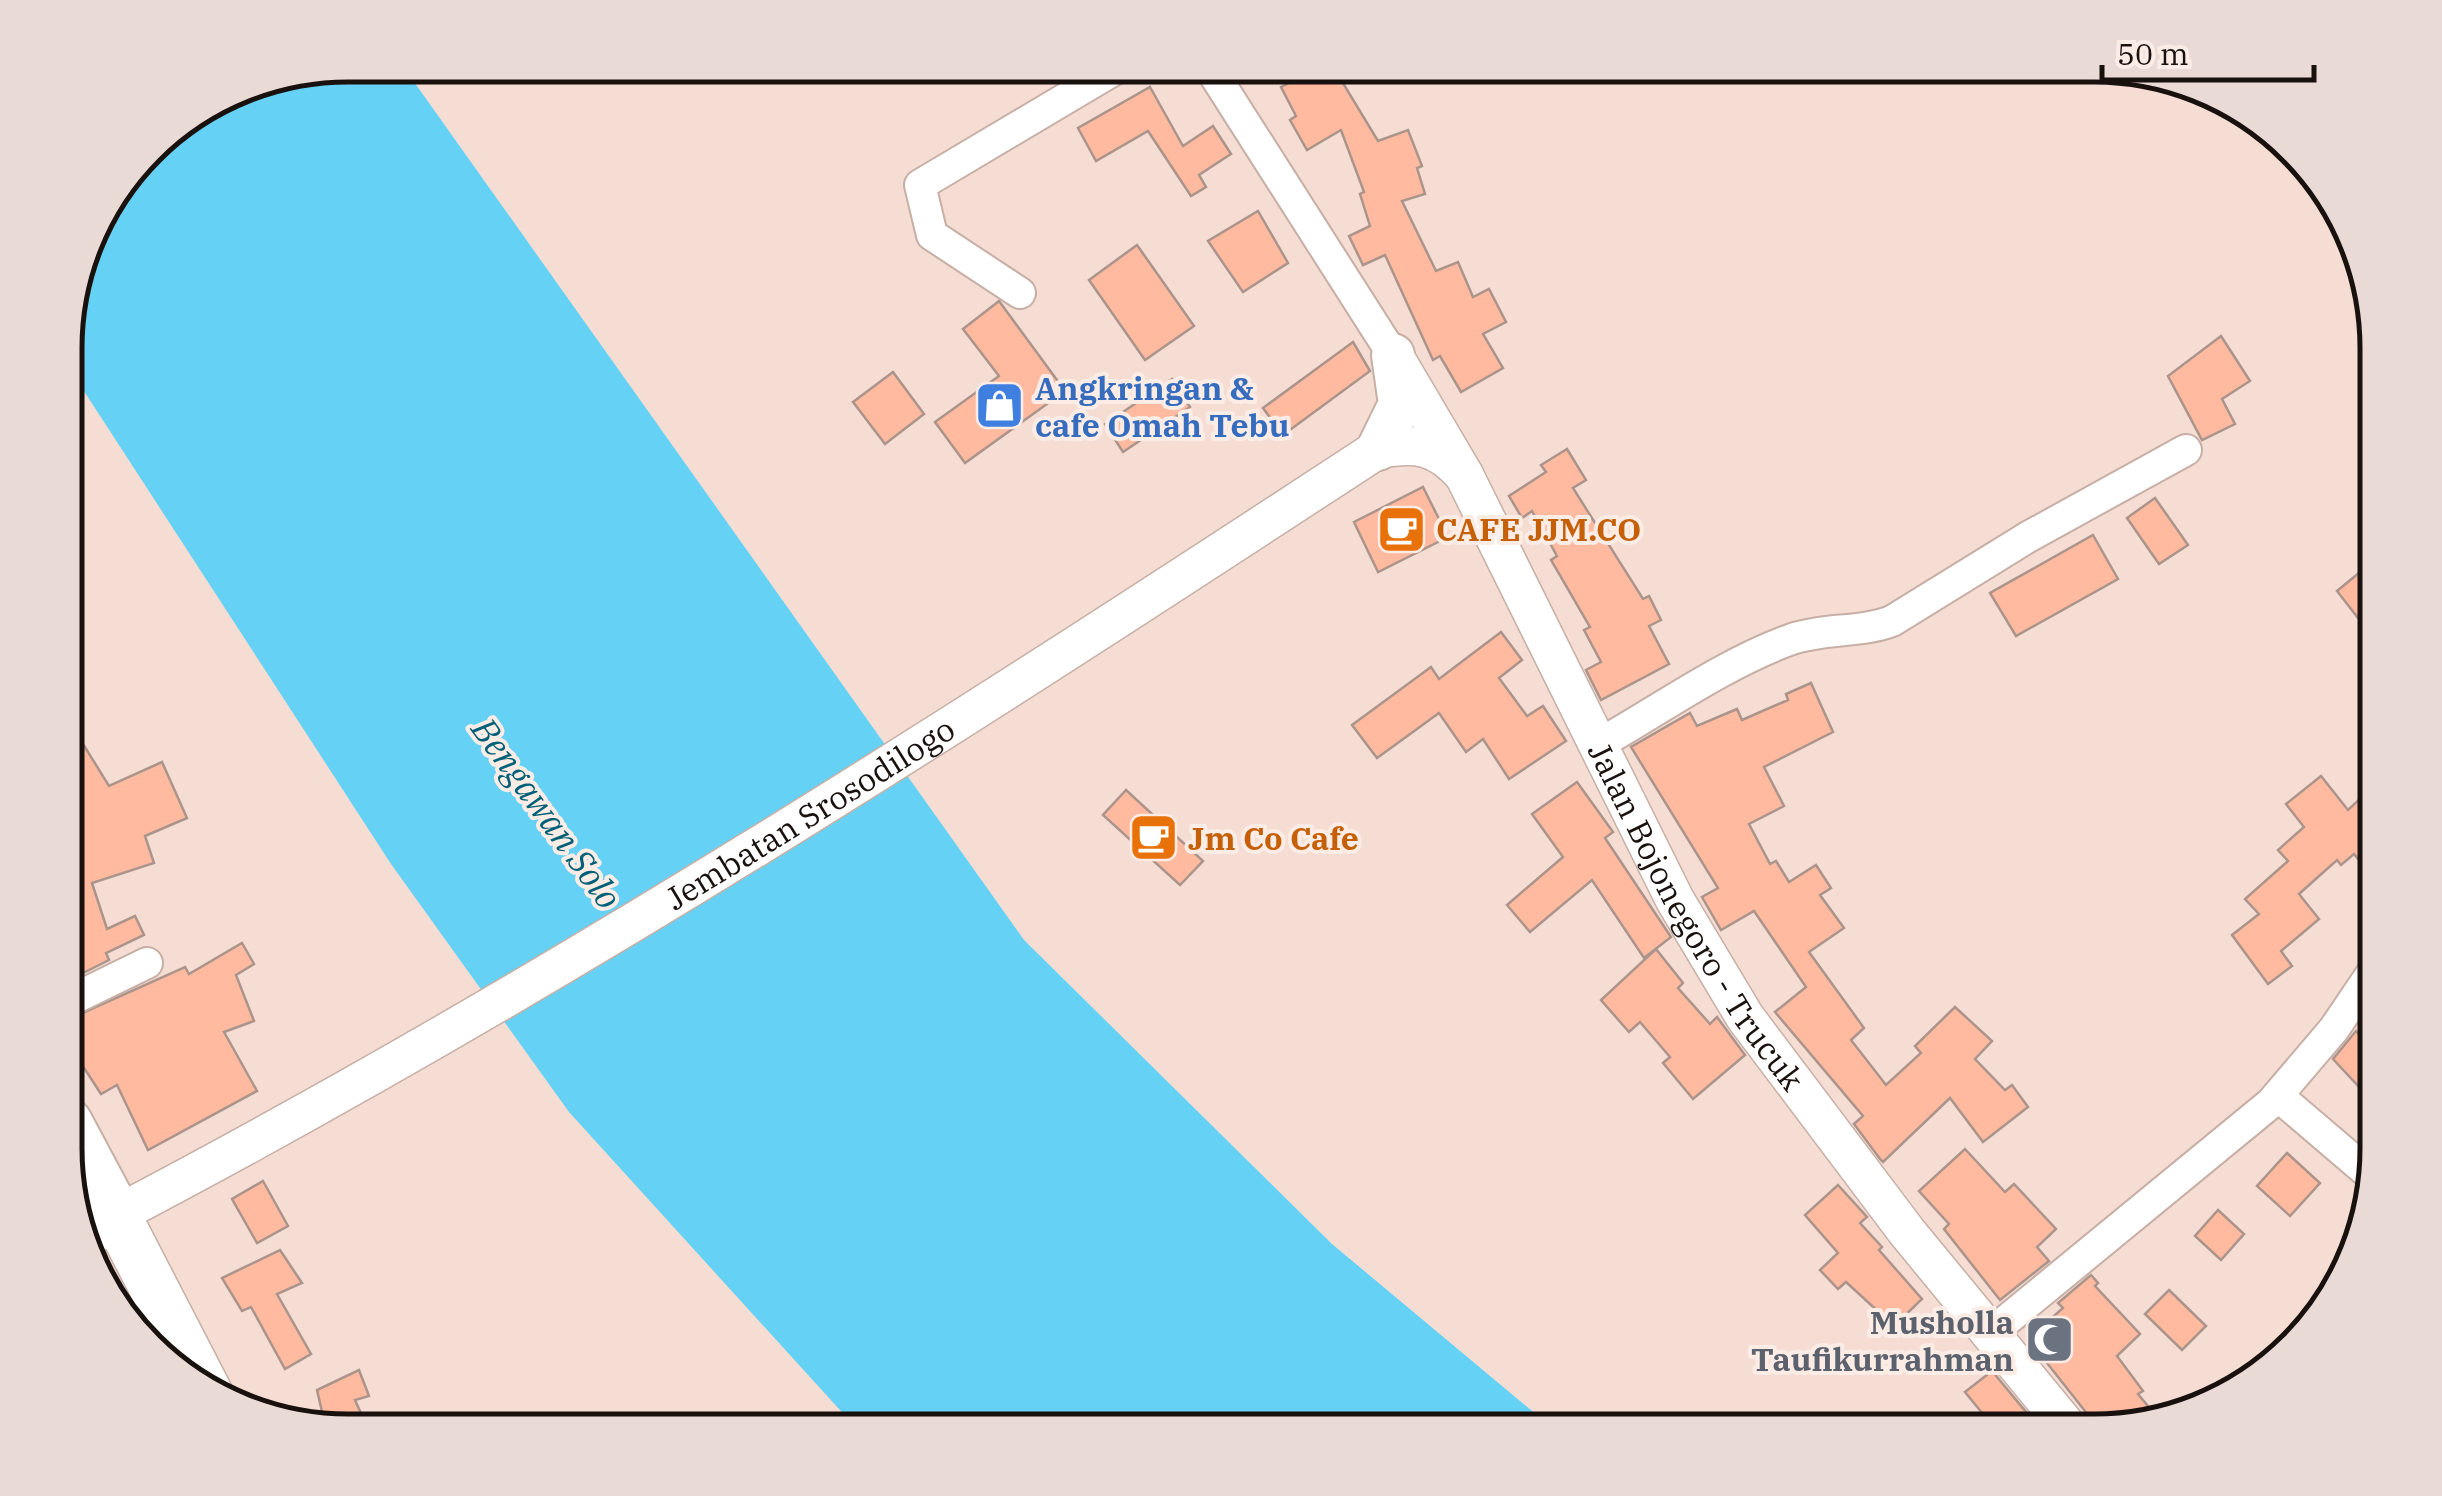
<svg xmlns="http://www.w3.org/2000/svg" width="2442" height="1496" font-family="'IBM Plex Serif',serif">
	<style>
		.water { fill: #65d2f5 }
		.building { fill: #ffba9f; stroke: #ab948b; stroke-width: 2.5 }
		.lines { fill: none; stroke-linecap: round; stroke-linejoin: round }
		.minor-casing { stroke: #c7afa6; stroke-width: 34 }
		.tertiary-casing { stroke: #c7afa6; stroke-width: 41 }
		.secondary-casing { stroke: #c7afa6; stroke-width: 46 }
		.primary-casing { stroke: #c7afa6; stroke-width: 51 }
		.trunk-casing { stroke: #c7afa6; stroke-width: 54 }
		.minor { stroke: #fff; stroke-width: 30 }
		.tertiary { stroke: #fff; stroke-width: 38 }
		.secondary { stroke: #fff; stroke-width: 42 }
		.primary { stroke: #fff; stroke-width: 48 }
		.trunk { stroke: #fff; stroke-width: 50 }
		.labels { text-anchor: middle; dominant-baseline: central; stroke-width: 8; stroke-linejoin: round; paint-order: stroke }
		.shop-label { font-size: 32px; font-weight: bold; fill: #366cbe; stroke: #fcece6; text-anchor: start }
		.food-label { font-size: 32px; font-weight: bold; fill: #c56008; stroke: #fcece6; text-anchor: start }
		.street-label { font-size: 32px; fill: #19110e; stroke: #fcece6 }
		.worship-label { font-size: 32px; font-weight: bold; fill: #5b616d; stroke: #fcece6; text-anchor: end }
		.water-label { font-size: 35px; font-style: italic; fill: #006078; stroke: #fcece6 }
		.rim { fill: none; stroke: #19110e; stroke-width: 5 }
	</style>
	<rect width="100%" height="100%" fill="#f6ddd3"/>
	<polygon class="water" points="349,65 402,65 1024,940 1332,1244 1556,1431 859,1431 569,1112 391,864 67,365 67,312 95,223 161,136 241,86"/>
	<g class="building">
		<polygon points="1282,65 1332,65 1378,141 1408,130 1422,166 1417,168 1425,194 1402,201 1436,271 1458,262 1473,297 1489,289 1506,322 1483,334 1503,368 1461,392 1440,356 1433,360 1385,255 1363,265 1349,236 1370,226 1360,194 1364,192 1341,130 1307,150 1290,120 1296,116 1281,87 1291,82"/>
		<polygon points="1150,87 1183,146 1213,126 1231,154 1199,175 1206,187 1191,196 1148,131 1096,161 1078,128"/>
		<polygon points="1258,211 1288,263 1243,292 1208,241"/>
		<polygon points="1137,245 1194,326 1145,360 1089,280"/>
		<polygon points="999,301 1065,391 965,463 935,422 999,376 963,329"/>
		<polygon points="2221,336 2250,381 2222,399 2235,424 2202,440 2168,376"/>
		<polygon points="1353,342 1370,371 1283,435 1263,408"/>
		<polygon points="893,372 924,414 885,444 853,402"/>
		<polygon points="1172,379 1190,407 1123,452 1105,424"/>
		<polygon points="1567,449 1586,480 1573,488 1643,599 1649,596 1661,620 1649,626 1669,664 1601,700 1586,670 1601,662 1584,630 1590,627 1551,560 1557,556 1532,511 1522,518 1509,496 1546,472 1541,465"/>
		<polygon points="1423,487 1448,537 1378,572 1354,522"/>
		<polygon points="2155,498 2188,545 2159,564 2127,518"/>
		<polygon points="2093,535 2118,579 2016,636 1990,593"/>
		<polygon points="2376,559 2376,641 2337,591"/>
		<polygon points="1501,632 1522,660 1499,678 1527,716 1543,706 1566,741 1509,779 1483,739 1466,752 1439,713 1377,758 1352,725 1431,667 1439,679"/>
		<polygon points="1811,683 1833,732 1764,767 1784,806 1749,824 1770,864 1776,861 1789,882 1816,865 1831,888 1820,895 1844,928 1809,952 1864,1028 1851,1040 1886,1085 1921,1053 1915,1046 1955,1007 1992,1041 1975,1059 2005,1090 2012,1085 2028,1107 1983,1142 1950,1098 1883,1162 1880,1159 1854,1124 1863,1116 1775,1012 1806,987 1754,911 1721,930 1702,897 1718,888 1631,747 1690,713 1697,726 1737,709 1742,720 1788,700 1786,694"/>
		<polygon points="67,718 109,786 162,762 187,818 145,836 154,863 92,883 107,929 135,916 144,935 106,953 109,960 67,981"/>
		<polygon points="2321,776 2348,810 2376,784 2376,881 2354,854 2341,865 2337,860 2299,894 2319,919 2281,951 2292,966 2268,984 2232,935 2259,914 2245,899 2288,861 2278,850 2304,827 2286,804"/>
		<polygon points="1577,782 1613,832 1605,838 1671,937 1644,958 1592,880 1530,932 1507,905 1563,857 1532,814"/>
		<polygon points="1126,790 1203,861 1180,885 1103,815"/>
		<polygon points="242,943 254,964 236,975 254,1021 224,1032 257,1091 148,1150 117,1085 101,1094 75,1054 67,1038 67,1020 185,967 189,974"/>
		<polygon points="1656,949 1683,983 1678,988 1710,1024 1717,1017 1745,1055 1693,1099 1663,1063 1670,1057 1640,1022 1629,1032 1601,1000"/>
		<polygon points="2376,1021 2376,1105 2333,1059 2356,1031 2361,1036"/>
		<polygon points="1965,1149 2005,1192 2014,1184 2056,1229 2037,1247 2049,1261 2000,1300 1944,1229 1949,1224 1919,1191"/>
		<polygon points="2287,1153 2320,1183 2290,1216 2257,1186"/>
		<polygon points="263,1181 288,1226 257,1243 232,1199"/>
		<polygon points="1838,1185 1867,1217 1860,1223 1882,1247 1879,1250 1922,1299 1894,1326 1846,1282 1838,1289 1820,1270 1838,1253 1805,1215"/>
		<polygon points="2218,1210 2244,1234 2221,1260 2195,1236"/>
		<polygon points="280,1250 302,1283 277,1294 311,1354 285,1369 251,1307 242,1311 222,1278"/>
		<polygon points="2091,1275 2098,1283 2095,1286 2140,1334 2117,1356 2143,1391 2138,1394 2157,1417 2111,1430 2100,1430 2028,1339 2063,1308 2058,1303"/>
		<polygon points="2169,1290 2206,1326 2182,1350 2145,1314"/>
		<polygon points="359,1370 369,1396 355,1400 369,1431 325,1425 317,1390"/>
		<polygon points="1992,1371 2041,1430 1996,1430 1965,1392"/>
	</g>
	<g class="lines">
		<defs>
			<g id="minor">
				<polyline points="1208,65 1393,355"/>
				<polyline points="1020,293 932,235 920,185 1122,65"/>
				<path d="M1599 744C1661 709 1725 663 1792 639 1825 628 1860 633 1892 621L2028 537 2186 450"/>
				<polyline points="67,1002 147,963"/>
				<polyline points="2278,1096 2373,1177"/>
				<polyline points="1991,1333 2271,1103 2334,1029 2376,967"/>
			</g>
			<g id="tertiary">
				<path id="s1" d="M1395 358 1464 475 1675 900 1745 1017 1907 1232 2070 1430"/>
				<path id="s2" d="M116 1215C553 986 967 718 1378 449 1417 442 1437 445 1464 475"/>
			</g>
			<polyline id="secondary" points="1378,449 1400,404 1393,355"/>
			<polyline id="primary" points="116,1215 208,1393"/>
			<polyline id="trunk" points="67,1123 116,1215 85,1232"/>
		</defs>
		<use href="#minor" class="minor-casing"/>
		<use href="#tertiary" class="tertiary-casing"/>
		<use href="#secondary" class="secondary-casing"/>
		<use href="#primary" class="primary-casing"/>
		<use href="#trunk" class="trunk-casing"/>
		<use href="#minor" class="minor"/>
		<use href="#tertiary" class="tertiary"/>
		<use href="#secondary" class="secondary"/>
		<use href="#primary" class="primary"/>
		<use href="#trunk" class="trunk"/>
	</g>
	<defs>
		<symbol id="shop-square" viewBox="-11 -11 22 22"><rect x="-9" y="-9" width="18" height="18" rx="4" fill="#3f7fe0" stroke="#fcece6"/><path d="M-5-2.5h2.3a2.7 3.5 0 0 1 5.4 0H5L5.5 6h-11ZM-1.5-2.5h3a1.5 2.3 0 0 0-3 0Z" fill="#fff"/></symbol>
		<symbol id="cafe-square" viewBox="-11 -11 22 22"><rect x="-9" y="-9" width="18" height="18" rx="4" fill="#e8710a" stroke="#fcece6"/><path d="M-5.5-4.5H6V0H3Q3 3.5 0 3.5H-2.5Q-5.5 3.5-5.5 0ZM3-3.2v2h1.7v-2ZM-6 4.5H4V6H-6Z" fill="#fff"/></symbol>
		<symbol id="mosque-square" viewBox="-11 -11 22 22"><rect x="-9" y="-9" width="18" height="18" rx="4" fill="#6b7280" stroke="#fcece6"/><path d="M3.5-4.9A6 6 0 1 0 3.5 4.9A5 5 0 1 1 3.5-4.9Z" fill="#fff"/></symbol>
	</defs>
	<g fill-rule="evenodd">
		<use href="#shop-square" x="972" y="378" width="55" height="55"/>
		<use href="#cafe-square" x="1374" y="502" width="55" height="55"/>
		<use href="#cafe-square" x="1126" y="810" width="55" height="55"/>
		<use href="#mosque-square" x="2022" y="1312" width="55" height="55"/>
	</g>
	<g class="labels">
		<g class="shop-label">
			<text x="1035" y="388">Angkringan &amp;<tspan x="1035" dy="37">cafe Omah Tebu</tspan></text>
		</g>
		<g class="food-label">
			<text x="1436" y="529">CAFE JJM.CO</text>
			<text x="1188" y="838">Jm Co Cafe</text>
		</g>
		<g class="street-label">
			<text stroke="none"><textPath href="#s2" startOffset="802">Jembatan Srosodilogo</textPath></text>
			<text stroke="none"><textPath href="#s1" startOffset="635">Jalan Bojonegoro - Trucuk</textPath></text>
		</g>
		<g class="worship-label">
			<text x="2014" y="1322">Musholla<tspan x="2014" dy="37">Taufikurrahman</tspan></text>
		</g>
		<g class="water-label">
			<text transform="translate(547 813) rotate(54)">Bengawan Solo</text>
		</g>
	</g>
	<path d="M0 0H2442V1496H0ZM348 82H2094A266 266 0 0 1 2360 348V1148A266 266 0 0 1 2094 1414H348A266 266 0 0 1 82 1148V348A266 266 0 0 1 348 82Z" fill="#eadad5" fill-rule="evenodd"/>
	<path class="rim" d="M348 82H2094A266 266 0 0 1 2360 348V1148A266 266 0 0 1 2094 1414H348A266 266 0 0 1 82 1148V348A266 266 0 0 1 348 82Z"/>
	<path d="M2102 65v15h212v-15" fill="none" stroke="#19110e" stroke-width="5"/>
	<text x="2117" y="65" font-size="30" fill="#19110e" stroke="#fcece6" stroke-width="8" paint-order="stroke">50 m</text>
</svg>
